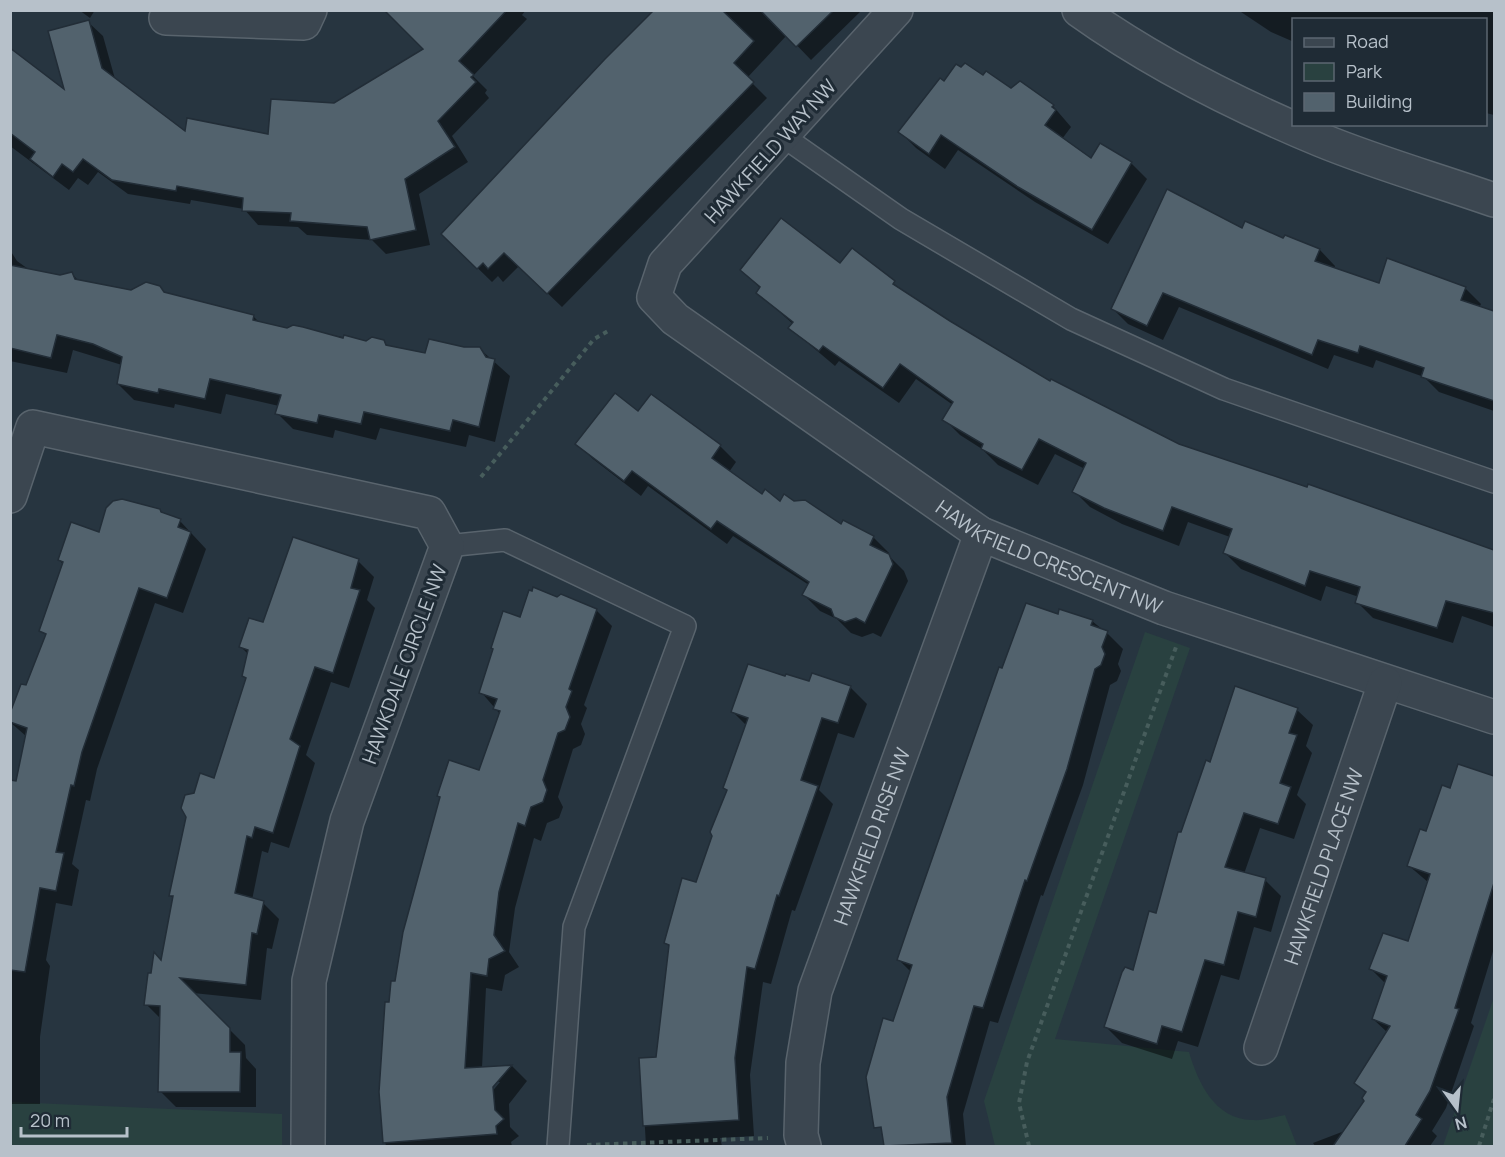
<svg xmlns="http://www.w3.org/2000/svg" width="1505" height="1157" font-family="Manrope,sans-serif">
	<style>
		.green { fill: #294140 }
		.shadow { fill: #0007; fill-rule: evenodd }
		.building { fill: #52626d; stroke: #222d37; stroke-width: 1.5 }
		.lines { fill: none; stroke-linecap: round; stroke-linejoin: round }
		.service-casing { stroke: #59646d; stroke-width: 24 }
		.minor-casing { stroke: #59646d; stroke-width: 36 }
		.path { stroke: #475d5c; stroke-width: 4; stroke-dasharray: 4.5 4.5; stroke-linecap: butt }
		.service { stroke: #3b4650; stroke-width: 21 }
		.minor { stroke: #3b4650; stroke-width: 33 }
		.labels { text-anchor: middle; dominant-baseline: central; stroke-width: 6; stroke-linejoin: round; paint-order: stroke }
		.street-label { font-size: 20px; fill: #b7c1ca; stroke: #1f2b35 }
	</style>
	<rect width="100%" height="100%" fill="#273540"/>
	<g class="green">
		<path d="M1145 632 1190 648 1055 1039 1189 1052C1198 1082 1214 1119 1252 1120 1262 1121 1275 1117 1285 1115L1297 1146H995L984 1101Z"/>
		<polygon points="1494,997 1494,1146 1443,1146"/>
		<polygon points="11,1102 282,1114 282,1146 11,1146"/>
	</g>
	<g class="shadow">
		<polygon points="79,10 95,10 90,18"/>
		<polygon points="394,10 526,10 522,15 527,19 473,76 487,90 485,93 489,98 452,136 468,162 419,194 430,245 386,254 372,240 307,235 298,227 258,225 244,209 191,200 190,204 128,194 98,172 88,185 78,178 69,190 10,146 10,50 66,93 88,22 103,36 115,79 186,134 270,136 334,105 425,49"/>
		<polygon points="654,10 862,10 811,60 787,35 747,78 767,98 562,307 519,266 503,282 498,276 492,282 457,248"/>
		<polygon points="1238,10 1494,10 1494,115 1486,113 1486,20 1294,20 1294,42 1271,32"/>
		<polygon points="984,78 1053,106 1071,127 1062,139 1091,160 1100,145 1131,163 1147,179 1108,244 1035,202 958,150 945,169 916,148 900,132 944,83"/>
		<polygon points="1243,230 1284,240 1286,237 1320,250 1335,266 1334,269 1380,285 1465,288 1481,304 1479,308 1494,313 1494,411 1439,392 1424,377 1376,360 1373,368 1334,355 1328,369 1179,307 1163,340 1128,324 1112,308"/>
		<polygon points="10,250 17,261 31,271 60,277 72,274 79,281 131,292 167,295 253,316 260,323 287,330 294,327 366,342 383,342 389,347 427,355 480,349 510,376 495,442 469,435 466,447 380,428 376,440 335,430 333,438 293,429 277,413 279,406 226,394 221,414 175,404 174,408 134,400 118,384 122,365 73,350 67,373 10,361"/>
		<polygon points="852,250 909,296 1051,383 1178,445 1494,552 1494,627 1462,616 1453,643 1373,618 1357,602 1359,597 1326,586 1321,601 1241,569 1225,553 1230,537 1188,522 1179,546 1122,524 1090,507 1074,491 1085,469 1055,454 1038,485 998,465 982,449 960,435 944,419 953,405 916,379 899,403 839,361 835,366 790,328 793,324 758,293 761,289 742,270 840,266"/>
		<polygon points="651,396 720,446 736,462 729,472 762,496 781,503 794,502 842,526 873,537 889,553 888,555 904,571 908,581 881,637 873,633 862,637 851,633 837,619 820,611 804,595 809,585 733,536 727,544 648,486 641,496 593,459 577,444 639,413"/>
		<polygon points="143,504 180,521 206,549 183,613 155,603 97,769 90,801 86,800 72,864 79,870 72,906 56,903 46,960 50,966 40,1037 40,1104 10,1104 10,781 17,783 27,737 10,722 10,717 27,687 47,636 41,631 64,565 59,560"/>
		<polygon points="358,561 374,577 367,600 375,608 349,688 331,682 306,755 315,763 289,848 271,842 268,853 262,851 252,900 263,903 279,919 272,949 267,948 261,1000 193,993 245,1045 246,1058 256,1069 256,1107 176,1107 160,1091 161,1019 146,1004 153,974 162,963 174,899 170,895 195,794 215,780 247,680 243,676 248,654 240,646 264,624"/>
		<path d="M596 610 612 626 584 705 587 708 581 724 585 734 581 745 573 749 558 797 563 807 559 818 547 823 541 841 534 838 515 908 509 952 519 967 505 975 502 991 486 988 482 1068 512 1066 527 1081 509 1104 510 1127 519 1136 511 1142 512 1146H386L384 1137 390 1004 500 714 481 692 521 619ZM496 1082H500L490 1094 487 1092Z"/>
		<polygon points="1059,616 1092,621 1107,633 1123,649 1118,664 1121,671 1117,681 1110,685 1083,785 1043,896 1041,895 998,1023 990,1021 963,1114 966,1146 885,1146 894,1023 911,972 899,960 1003,669"/>
		<polygon points="813,675 851,688 867,704 854,738 838,733 819,790 833,804 795,911 792,910 771,984 763,982 750,1075 754,1136 720,1138 722,1146 646,1146 641,1060 657,1059 670,947 666,943 697,884 747,726 733,712 786,678 810,683"/>
		<polygon points="1297,710 1313,725 1306,746 1312,753 1297,795 1306,804 1294,839 1260,828 1244,874 1265,880 1281,896 1271,932 1254,927 1239,980 1221,975 1198,1047 1178,1041 1172,1059 1122,1043 1106,1027 1134,971 1157,915 1182,834 1211,763"/>
		<polygon points="1459,765 1494,777 1494,948 1471,1023 1474,1026 1446,1108 1432,1131 1437,1136 1430,1146 1315,1146 1313,1143 1347,1130 1366,1100 1367,1094 1356,1083 1388,1033 1373,1019 1386,984 1371,969 1409,943 1429,883 1408,865 1451,790"/>
	</g>
	<g class="building">
		<polygon points="384,10 507,10 459,61 474,75 471,77 476,82 438,121 455,147 405,179 416,230 370,240 367,227 290,221 291,213 242,211 243,198 177,186 176,191 112,180 83,159 73,172 62,164 53,177 30,159 35,152 10,133 10,48 64,89 48,31 89,20 102,68 185,131 187,118 268,134 271,99 334,103 423,49"/>
		<polygon points="654,10 722,10 754,41 734,63 754,82 547,294 504,253 488,269 483,263 477,269 441,234 605,59"/>
		<polygon points="760,10 834,10 796,47"/>
		<polygon points="965,63 983,75 986,71 1011,88 1020,81 1054,105 1052,107 1056,110 1045,125 1091,158 1100,143 1132,162 1092,230 1018,187 941,135 929,154 898,132 940,78 944,81 956,64 961,67"/>
		<polygon points="1167,189 1242,228 1245,221 1283,238 1285,235 1320,249 1315,261 1379,283 1387,258 1466,287 1461,300 1494,311 1494,401 1421,377 1424,368 1360,346 1358,353 1318,340 1312,355 1163,293 1147,326 1111,309"/>
		<polygon points="781,218 840,263 852,248 895,281 893,284 950,321 1050,381 1051,379 1179,444 1307,487 1308,484 1494,550 1494,613 1446,601 1437,628 1394,615 1355,603 1360,587 1310,571 1305,586 1223,553 1232,529 1172,507 1163,531 1104,508 1072,492 1086,463 1039,439 1022,470 981,449 983,444 942,420 953,402 900,364 883,388 823,346 819,351 788,328 793,322 756,293 760,287 740,270"/>
		<polygon points="10,265 60,275 72,272 75,279 131,290 146,282 160,286 164,292 254,315 253,320 287,328 293,325 303,327 343,338 344,335 366,341 372,337 384,340 386,345 425,353 429,339 464,347 480,347 486,357 495,359 479,427 453,420 450,431 364,412 361,424 319,415 317,423 275,414 281,395 210,379 205,399 159,389 158,393 117,384 122,357 93,344 57,335 51,358 10,348"/>
		<polygon points="615,393 638,411 651,394 721,445 712,458 762,494 765,489 780,501 784,494 794,501 805,500 841,524 843,520 874,536 870,545 889,554 893,564 865,623 856,618 845,622 834,617 831,609 802,595 809,582 717,521 711,529 632,471 624,481 575,444"/>
		<polygon points="122,499 160,509 161,512 181,519 178,527 191,532 167,598 139,588 82,752 74,786 71,785 56,852 64,853 56,891 40,888 25,972 10,970 10,780 16,781 27,728 10,722 10,713 21,684 26,685 46,634 39,631 63,562 58,560 71,522 99,532 106,508 113,501"/>
		<polygon points="293,537 359,559 351,588 360,590 333,673 315,667 290,739 300,746 273,833 255,827 252,838 247,836 235,893 264,901 257,934 252,933 246,985 180,978 230,1028 230,1052 241,1052 240,1092 158,1092 160,1006 144,1005 148,973 151,973 154,952 161,960 173,896 169,896 186,817 181,808 185,795 194,793 200,773 214,778 246,678 242,676 248,650 239,647 249,618 263,622"/>
		<polygon points="533,587 557,597 561,594 597,609 569,689 572,691 566,707 570,717 565,730 558,733 543,780 547,790 543,802 531,807 525,826 518,823 499,892 494,935 505,951 489,959 487,976 471,973 465,1068 512,1065 493,1087 495,1110 504,1119 496,1126 497,1134 383,1143 379,1092 385,1002 389,1002 391,981 395,981 403,932 440,797 437,796 449,760 479,770 500,711 493,709 497,699 479,693 493,649 491,648 503,611 520,617 529,590 532,591"/>
		<polygon points="1026,603 1058,614 1059,609 1093,620 1091,625 1108,631 1102,647 1105,654 1101,665 1095,669 1067,769 1027,881 1025,880 983,1008 974,1006 947,1097 952,1143 884,1146 881,1127 874,1128 866,1077 883,1018 893,1021 912,965 897,960 912,916 999,667 1002,668"/>
		<polygon points="748,664 785,676 786,674 809,681 812,673 851,686 838,723 822,718 801,780 818,786 779,896 777,895 755,969 747,967 735,1058 739,1120 643,1126 639,1058 656,1057 669,945 664,943 682,878 696,882 712,836 710,832 727,790 723,788 748,718 731,712"/>
		<polygon points="1235,686 1298,708 1289,733 1297,735 1280,783 1291,787 1278,824 1244,813 1225,867 1266,878 1256,917 1238,912 1224,965 1205,960 1182,1032 1162,1026 1157,1044 1104,1027 1122,972 1125,967 1133,970 1149,911 1156,913 1178,832 1181,832 1206,760 1210,762"/>
		<polygon points="1458,764 1494,776 1494,883 1455,1008 1459,1009 1430,1091 1416,1115 1422,1119 1405,1146 1333,1146 1364,1101 1362,1098 1366,1092 1354,1083 1390,1026 1372,1019 1387,976 1369,969 1383,933 1408,941 1430,874 1407,866 1420,829 1426,831 1442,785 1450,788"/>
	</g>
	<g class="lines">
		<defs>
			<g id="service">
				<polyline points="784,137 901,219 1071,319 1224,389 1494,482"/>
				<polyline points="447,546 505,540 685,626 574,927 558,1146"/>
			</g>
			<g id="minor">
				<path id="s1" d="M896 10 665 264 654 297 675 319 981 534 1164 608 1494 717"/>
				<path d="M1079 10C1153 63 1237 105 1321 140 1377 163 1437 180 1494 200"/>
				<polyline points="166,18 304,23 310,10"/>
				<polyline points="10,496 33,427 429,513 447,546 347,821 309,981 308,1146"/>
				<path id="s2" d="M1261 1048 1385 683"/>
				<path id="s3" d="M804 1146 801 1135 803 1063 815 991 981 534"/>
			</g>
		</defs>
		<use href="#service" class="service-casing"/>
		<use href="#minor" class="minor-casing"/>
		<g class="path">
			<polyline points="481,477 594,339 610,330"/>
			<polyline points="587,1145 768,1138"/>
			<polyline points="1029,1146 1019,1103 1027,1062 1176,647"/>
			<polyline points="1479,1146 1494,1099"/>
		</g>
		<use href="#service" class="service"/>
		<use href="#minor" class="minor"/>
	</g>
	<g class="labels">
		<g class="street-label">
			<text transform="translate(770 151) rotate(-48)">HAWKFIELD WAY NW</text>
			<text stroke="none"><textPath href="#s1" startOffset="854">HAWKFIELD CRESCENT NW</textPath></text>
			<text transform="translate(404 664) rotate(-70)">HAWKDALE CIRCLE NW</text>
			<text stroke="none"><textPath href="#s3" startOffset="321">HAWKFIELD RISE NW</textPath></text>
			<text stroke="none"><textPath href="#s2" startOffset="192">HAWKFIELD PLACE NW</textPath></text>
		</g>
	</g>
	<rect width="1505" height="1157" fill="none" stroke="#b7c1ca" stroke-width="24"/>
	<rect x="1292" y="18" width="195" height="108" fill="#1f2b35" stroke="#5c6771" stroke-width="1.5"/>
	<rect x="1304" y="38" width="30" height="9" fill="#3b4650" stroke="#5c6771" stroke-width="1.5"/>
	<text x="1346" y="48" font-size="18" fill="#b7c1ca">Road</text>
	<rect x="1304" y="63" width="30" height="18" fill="#294140" stroke="#5c6771" stroke-width="1.5"/>
	<text x="1346" y="78" font-size="18" fill="#b7c1ca">Park</text>
	<rect x="1304" y="93" width="30" height="18" fill="#52626d" stroke="#5c6771" stroke-width="1.5"/>
	<text x="1346" y="108" font-size="18" fill="#b7c1ca">Building</text>
	<g transform="translate(1457 1109) rotate(165)" stroke="#1f2b35" stroke-width="4.5" paint-order="stroke">
	<path d="M0-4.5L10 22L0 15L-10 22Z" fill="#b7c1ca"/>
	<text y="-9" font-size="16" font-weight="bold" text-anchor="middle" fill="#b7c1ca">N</text>
	</g>
	<path d="M21 1127v9h106v-9" fill="none" stroke="#b7c1ca" stroke-width="3"/>
	<text x="30" y="1127" font-size="18" fill="#b7c1ca" stroke="#1f2b35" stroke-width="4.5" paint-order="stroke">20 m</text>
</svg>
